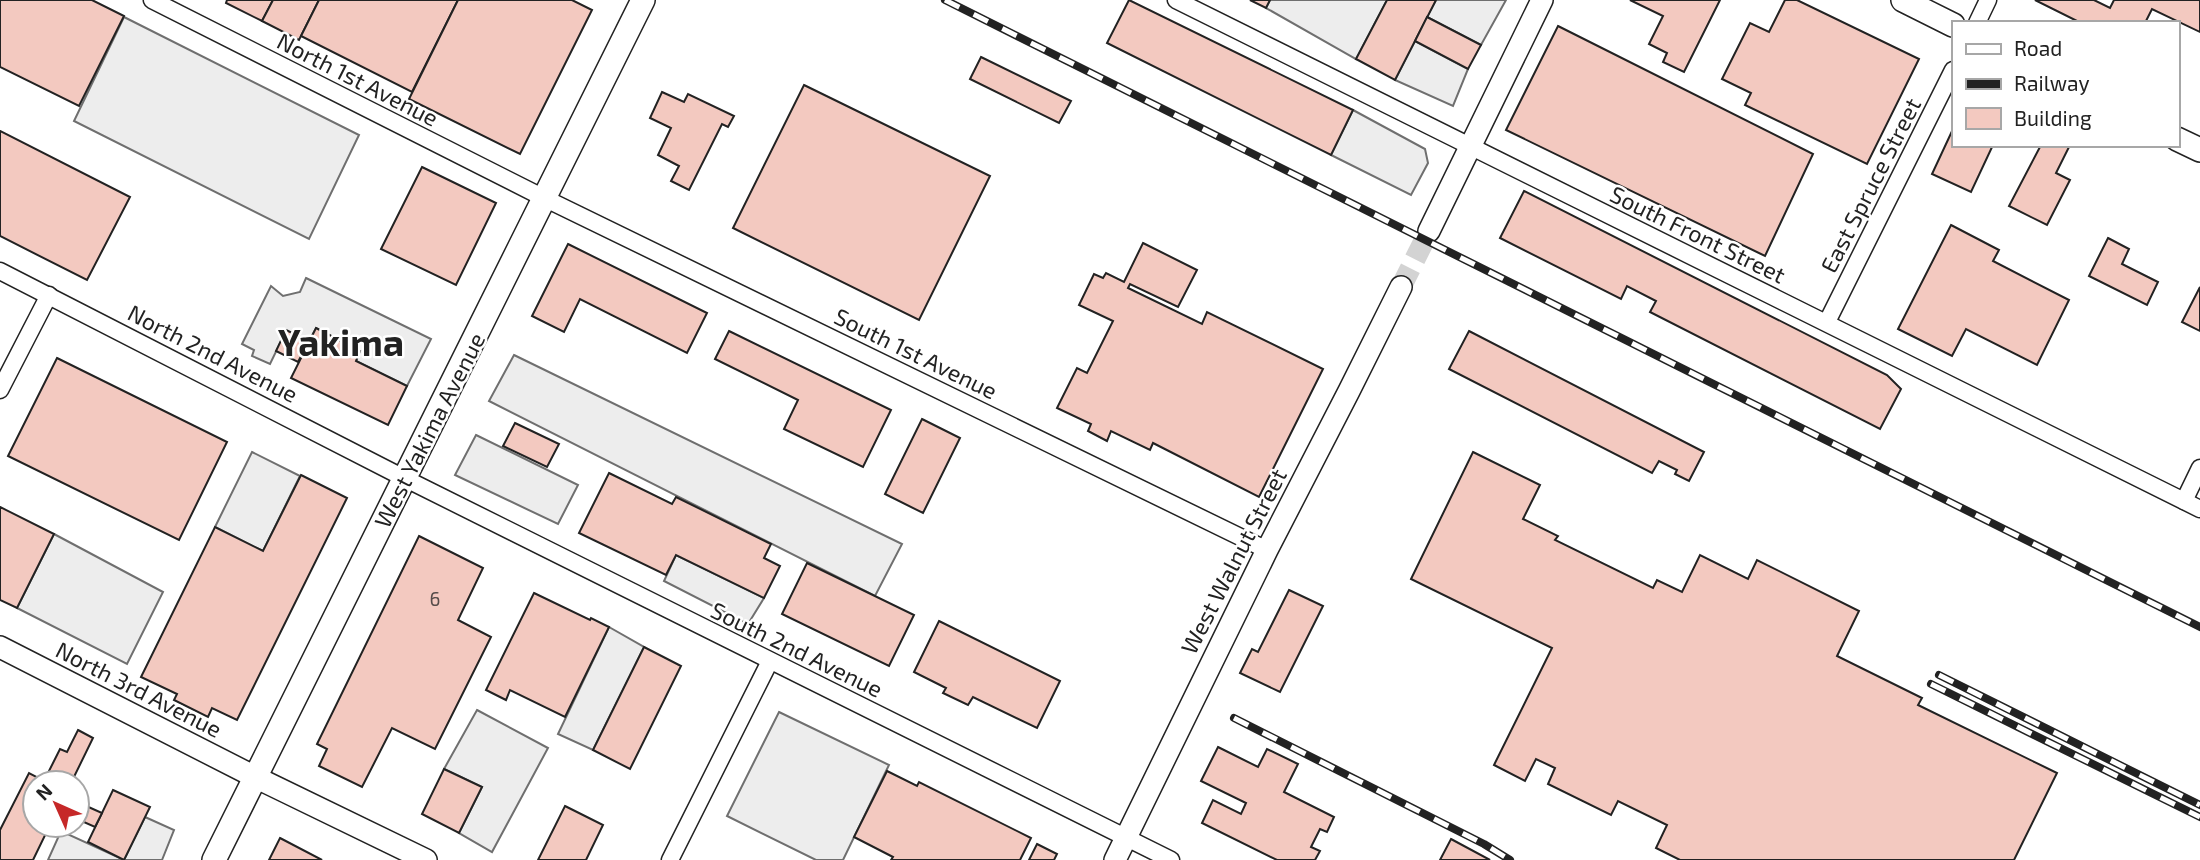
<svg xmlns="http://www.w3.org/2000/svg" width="2200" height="860" font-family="'Exo 2',sans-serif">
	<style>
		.parking { fill: #ededed; stroke: #6f6f6f; stroke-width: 2 }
		.building { fill: #f3c9c0; stroke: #222; stroke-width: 2 }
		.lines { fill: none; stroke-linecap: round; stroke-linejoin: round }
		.tertiary-tunnel { stroke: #d3d3d3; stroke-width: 21; stroke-dasharray: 21 10; stroke-linecap: butt }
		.minor-casing { stroke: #222; stroke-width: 19 }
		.tertiary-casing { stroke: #222; stroke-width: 24 }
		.secondary-casing { stroke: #222; stroke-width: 26 }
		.minor { stroke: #fff; stroke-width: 16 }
		.tertiary { stroke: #fff; stroke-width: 21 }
		.secondary { stroke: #fff; stroke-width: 23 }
		.rail-casing { stroke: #222; stroke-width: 8 }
		.rail { stroke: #fff; stroke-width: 5; stroke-dasharray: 16; stroke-linecap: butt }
		.labels { text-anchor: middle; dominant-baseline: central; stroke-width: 5; stroke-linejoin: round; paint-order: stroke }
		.number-label { font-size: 19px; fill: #564c4a }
		.street-label { font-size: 23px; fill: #222; stroke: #fff }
		.town-label { font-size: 37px; font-weight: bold; fill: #222; stroke: #fff }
	</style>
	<rect width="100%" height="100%" fill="#fff"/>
	<g class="parking">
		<polygon points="1270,0 1387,0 1356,59 1266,8"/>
		<polygon points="1436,0 1506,0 1481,45 1427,17"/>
		<polygon points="124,17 359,135 309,239 74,121"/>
		<polygon points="1415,41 1468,69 1453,106 1395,80"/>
		<polygon points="1353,110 1425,149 1428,163 1411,195 1331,155"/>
		<polygon points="306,278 431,339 407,386 356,361 360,351 316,328 309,341 286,331 270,364 252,356 254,350 242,344 271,286 283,296 300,292"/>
		<polygon points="514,355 902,544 875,596 489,401"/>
		<polygon points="476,435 578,485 558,524 455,475"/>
		<polygon points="252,452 300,476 263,551 215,527"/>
		<polygon points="54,534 163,592 127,664 17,608"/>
		<polygon points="676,555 764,598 748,624 664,581"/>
		<polygon points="609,627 644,647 593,750 558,734"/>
		<polygon points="477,710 548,748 492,852 459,833 482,787 444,769"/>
		<polygon points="779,712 889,765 843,860 816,860 727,816"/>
		<polygon points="145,817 174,830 162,860 48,860 61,831 124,860"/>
	</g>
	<g class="building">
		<polygon points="0,0 92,0 124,16 79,106 0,67"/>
		<polygon points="227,0 273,0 262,21 226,3"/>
		<polygon points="273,0 319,0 299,40 262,21"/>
		<polygon points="319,0 458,0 412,92 301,36"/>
		<polygon points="458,0 572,0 592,10 520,154 409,99"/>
		<polygon points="1129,0 1353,110 1331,155 1107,43"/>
		<polygon points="1250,0 1270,0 1266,8"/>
		<polygon points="1387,0 1436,0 1395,80 1356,59"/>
		<polygon points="1630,0 1720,0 1684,72 1663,62 1667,53 1649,44 1663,16"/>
		<polygon points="1785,0 1797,0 1919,59 1867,164 1745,105 1751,93 1722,79 1750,23 1769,32"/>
		<polygon points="2035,0 2094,0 2110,8 2114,0 2200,0 2200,32 2152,9 2145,23 2081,23"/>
		<polygon points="1427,17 1481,45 1468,69 1415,41"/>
		<polygon points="1558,26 1813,154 1765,256 1506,130"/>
		<polygon points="981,57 1071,101 1059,123 970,79"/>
		<polygon points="804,85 990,176 919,320 733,228"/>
		<polygon points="662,92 684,102 688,94 734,116 728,127 722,124 689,190 671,181 679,166 658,155 671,128 650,118"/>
		<polygon points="1953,129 1953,145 1993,145 1971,192 1932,174"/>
		<polygon points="0,131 130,197 87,280 0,236"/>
		<polygon points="2041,145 2070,145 2056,173 2070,180 2047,225 2009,206"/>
		<polygon points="422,167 496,203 456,285 381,249"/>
		<polygon points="1524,191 1887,375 1901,389 1880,429 1650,312 1656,301 1627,286 1621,299 1500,238"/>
		<polygon points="1951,225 1999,250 1993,261 2069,300 2037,365 1966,329 1952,356 1898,329"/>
		<polygon points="2108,238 2129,249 2122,264 2158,282 2147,305 2089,276"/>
		<polygon points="1143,243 1197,270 1178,307 1130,284 1128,288 1202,324 1207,312 1323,369 1259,497 1153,443 1150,450 1111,431 1107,441 1088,431 1091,424 1057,408 1077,368 1087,373 1113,321 1079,305 1094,274 1103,278 1106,273 1124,282"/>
		<polygon points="568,244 707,313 687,353 580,299 564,332 532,316"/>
		<polygon points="2200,287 2200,331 2182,322"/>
		<polygon points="316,328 360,351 356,361 407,386 388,425 291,378"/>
		<polygon points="286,330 309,341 298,362 276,351"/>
		<polygon points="729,331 891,410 863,467 784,429 798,400 715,359"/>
		<polygon points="1469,331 1704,452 1689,481 1675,474 1677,470 1659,461 1652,473 1449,369"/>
		<polygon points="57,358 227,442 179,540 8,456"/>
		<polygon points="922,419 960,438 923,513 885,494"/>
		<polygon points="515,423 559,444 547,467 503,446"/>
		<polygon points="1473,452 1540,485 1523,519 1558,536 1555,540 1653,588 1657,580 1682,592 1700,555 1748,579 1757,560 1859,611 1837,656 1922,698 1918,705 2057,773 2014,860 1680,860 1656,848 1667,825 1618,801 1611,815 1548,784 1555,768 1536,759 1525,781 1494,765 1552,648 1411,579"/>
		<polygon points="609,473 672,504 676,497 771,544 764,558 780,566 764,598 676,555 666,575 579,533"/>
		<polygon points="301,475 347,498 237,720 212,708 208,717 174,700 177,694 141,677 215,527 263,551"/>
		<polygon points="0,507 54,534 17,608 0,600"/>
		<polygon points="419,536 483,568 458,620 491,637 435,749 392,728 362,787 319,766 327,749 317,744"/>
		<polygon points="807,563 914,615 889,666 782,614"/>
		<polygon points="1289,590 1323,606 1280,692 1240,673 1252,649 1258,652"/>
		<polygon points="534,593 590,620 591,618 609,627 565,717 510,690 506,700 486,690"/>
		<polygon points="939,621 1060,681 1037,728 973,697 968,705 943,693 946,688 914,672"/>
		<polygon points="644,647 681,666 630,769 593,750"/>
		<polygon points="78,730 93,738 71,783 35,783 35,825 50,825 33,860 0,860 0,830 29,773 44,781 60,749 67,752"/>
		<polygon points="1218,747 1258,767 1267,749 1298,764 1284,792 1334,817 1327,832 1320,829 1311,847 1320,851 1315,860 1277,860 1202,823 1213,800 1241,814 1246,803 1201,781"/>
		<polygon points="444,769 482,787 459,833 422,814"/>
		<polygon points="887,771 917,786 919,782 1031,838 1020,860 891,860 893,857 854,837"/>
		<polygon points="113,790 150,807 124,860 88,842"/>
		<polygon points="84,805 102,813 95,827 77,819"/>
		<polygon points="565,806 603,825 586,860 538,860"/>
		<polygon points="280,838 322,860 269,860"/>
		<polygon points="1451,839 1490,860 1440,860"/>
		<polygon points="1037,844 1057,854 1054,860 1029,860"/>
	</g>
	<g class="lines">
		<polyline class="tertiary-tunnel" points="1401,287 1429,231"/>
		<defs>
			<g id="minor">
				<polyline points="152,0 544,198 1267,550"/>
				<path d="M1176 0C1516 172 1860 337 2200 509"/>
				<polyline points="1977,23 1988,0"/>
				<polyline points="0,271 404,478 1171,860"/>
				<polyline points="1827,322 1953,70"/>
				<polyline points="0,390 49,295"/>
				<polyline points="2184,501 2200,468"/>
				<polyline points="670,860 770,661"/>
			</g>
			<g id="tertiary">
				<polyline points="1429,231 1542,0"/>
				<polyline points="0,647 255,777 426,860"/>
				<polyline points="1115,860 1267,550 1349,391 1401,287"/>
			</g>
			<g id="secondary">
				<polyline points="1903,0 1953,25"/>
				<polyline points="2177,139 2200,150"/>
				<polyline points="214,860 643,0"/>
			</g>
		</defs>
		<use href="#minor" class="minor-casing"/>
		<use href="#tertiary" class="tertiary-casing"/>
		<use href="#secondary" class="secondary-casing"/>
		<use href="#minor" class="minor"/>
		<use href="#tertiary" class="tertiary"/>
		<use href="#secondary" class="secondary"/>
		<defs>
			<g id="rail">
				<polyline points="945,0 2200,627"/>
				<polyline points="1939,675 2200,805"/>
				<polyline points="1931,684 2200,817"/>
				<polyline points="1234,718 1484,844 1510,860"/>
			</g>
		</defs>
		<use href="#rail" class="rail-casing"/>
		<use href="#rail" class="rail"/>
	</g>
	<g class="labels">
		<g class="number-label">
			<text x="435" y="598">6</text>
		</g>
		<g class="street-label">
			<text transform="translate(358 79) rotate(27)">North 1st Avenue</text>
			<text transform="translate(1870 185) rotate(-63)">East Spruce Street</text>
			<text transform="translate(1698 234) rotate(26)">South Front Street</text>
			<text transform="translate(213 353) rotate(27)">North 2nd Avenue</text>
			<text transform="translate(916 353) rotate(26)">South 1st Avenue</text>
			<text transform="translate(429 430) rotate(-63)">West Yakima Avenue</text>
			<text transform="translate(1233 561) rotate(-63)">West Walnut Street</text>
			<text transform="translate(797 649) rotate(26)">South 2nd Avenue</text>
			<text transform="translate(139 689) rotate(27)">North 3rd Avenue</text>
		</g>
		<g class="town-label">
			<text x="341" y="341">Yakima</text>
		</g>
	</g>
	<rect x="1952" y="21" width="228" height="126" fill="#ffffff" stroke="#a7a7a7" stroke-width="2"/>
	<rect x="1966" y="44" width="35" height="10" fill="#ffffff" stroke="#a7a7a7" stroke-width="2"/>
	<text x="2014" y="56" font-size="21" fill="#222222">Road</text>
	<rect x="1966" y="79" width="35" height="10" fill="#222222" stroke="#a7a7a7" stroke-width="2"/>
	<text x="2014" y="91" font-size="21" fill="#222222">Railway</text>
	<rect x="1966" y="108" width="35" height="21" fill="#f3c9c0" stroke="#a7a7a7" stroke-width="2"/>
	<text x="2014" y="126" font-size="21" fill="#222222">Building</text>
	<g transform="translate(56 804) rotate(315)"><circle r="33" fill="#ffffff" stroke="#a7a7a7" stroke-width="2"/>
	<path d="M0-5L12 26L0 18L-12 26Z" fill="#c62828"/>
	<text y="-10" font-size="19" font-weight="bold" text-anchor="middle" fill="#222222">N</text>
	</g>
</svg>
